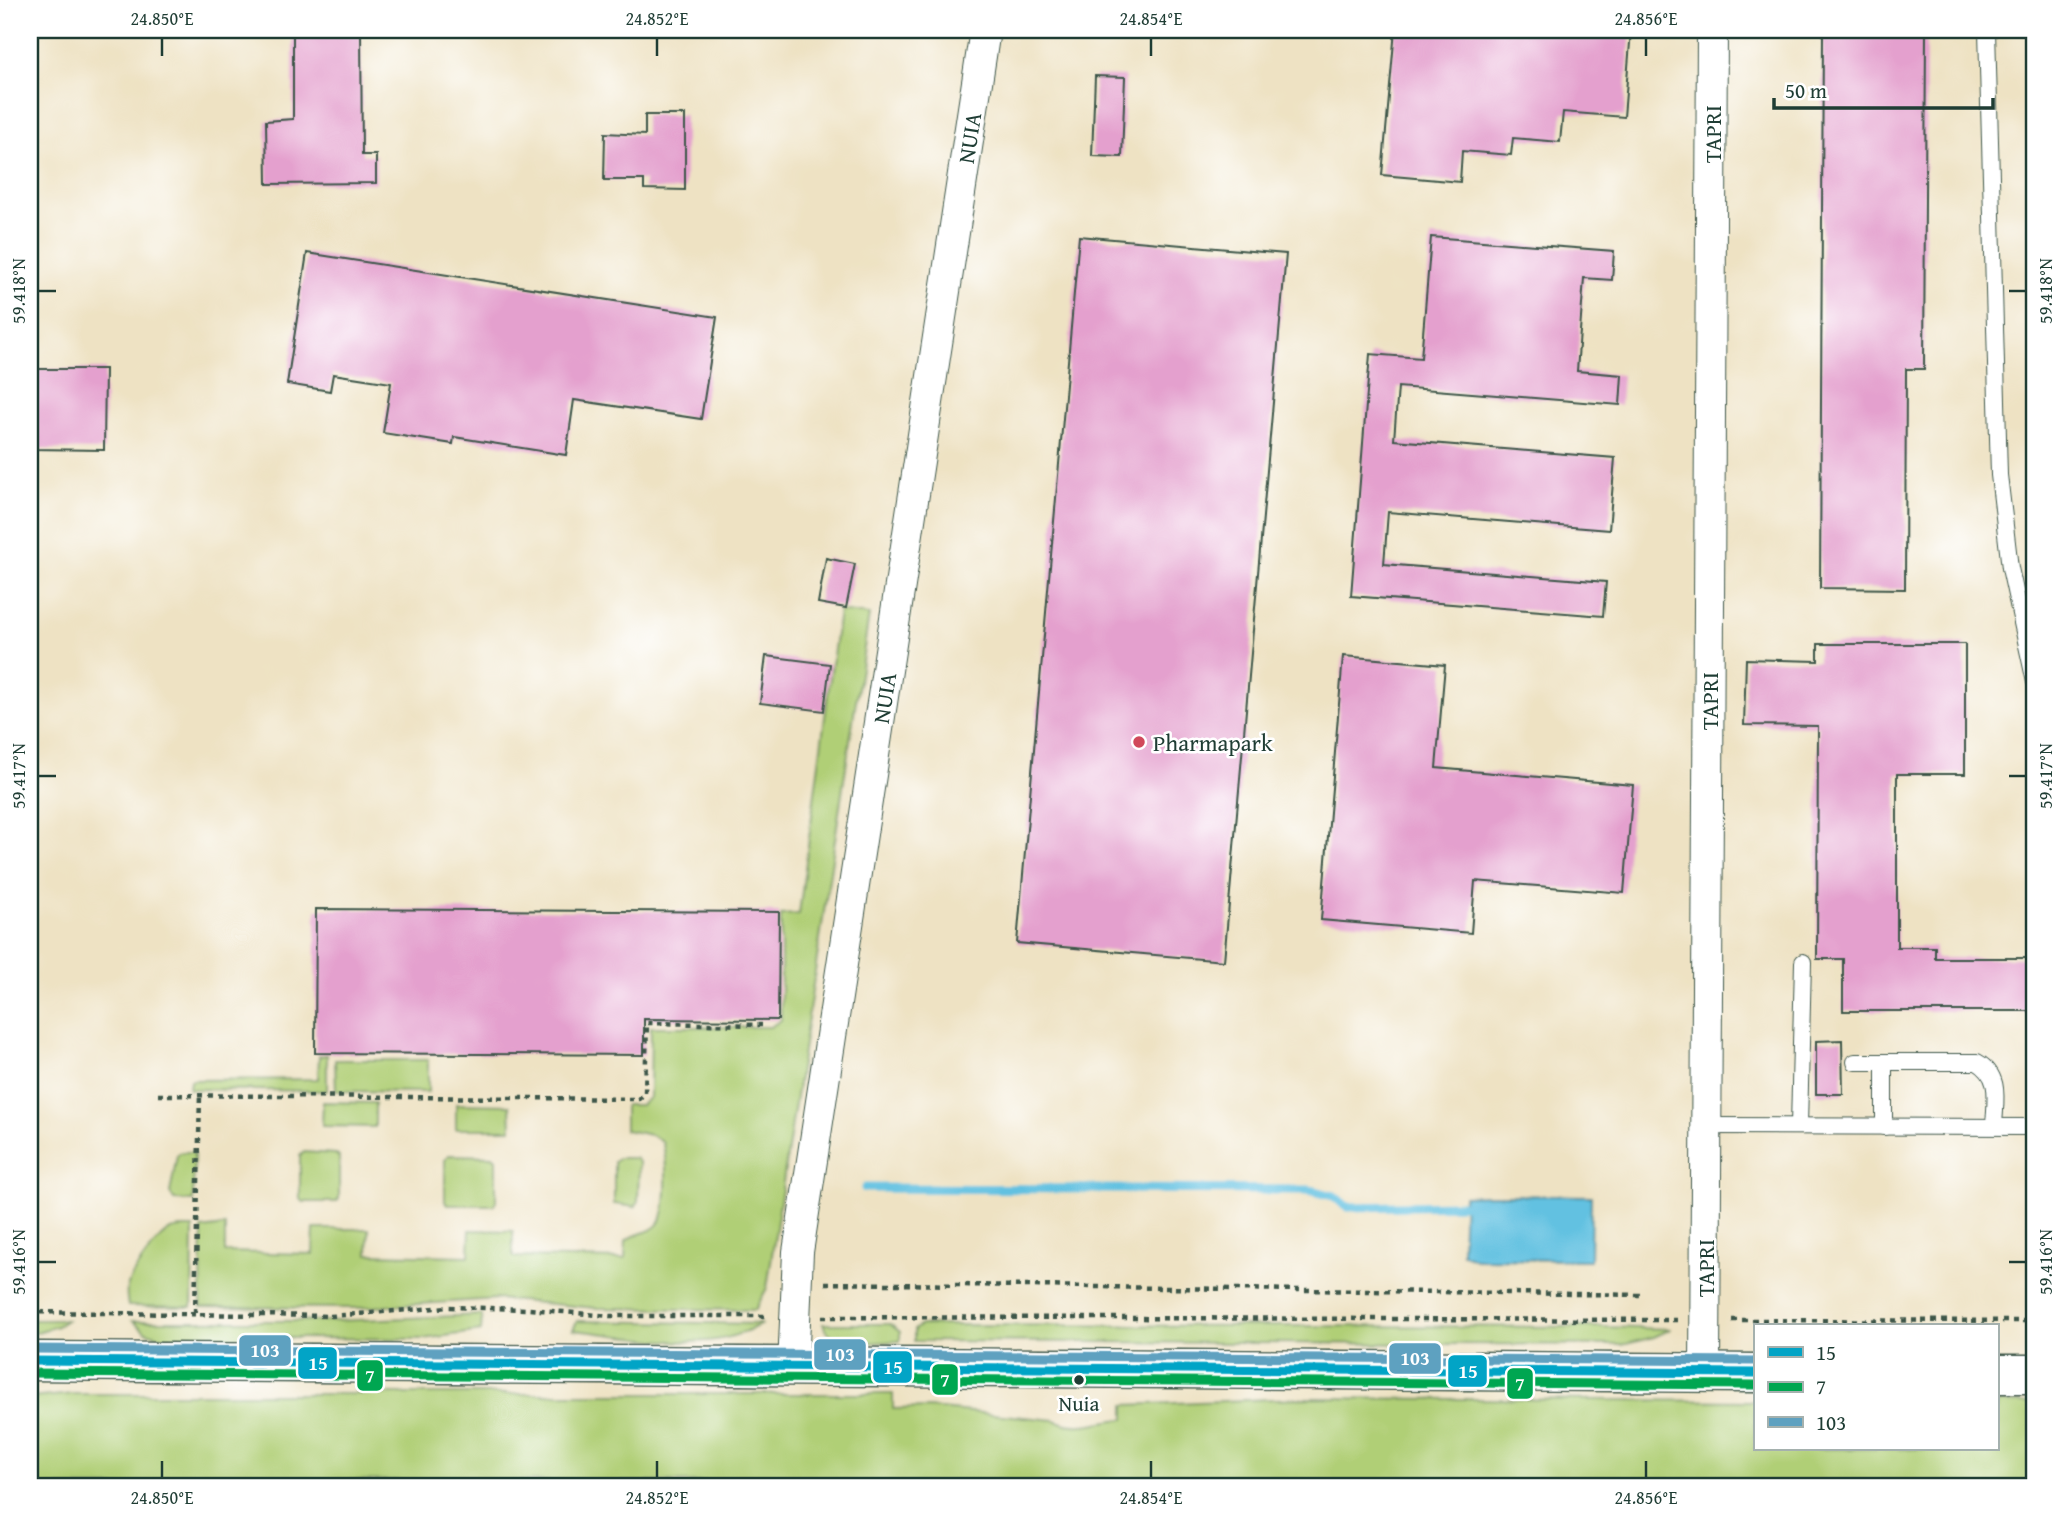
<svg xmlns="http://www.w3.org/2000/svg" width="2065" height="1517" font-family="'Gentium Book Plus',serif">
	<style>
		.green { fill: #b0cf76; stroke: #688655; stroke-width: 2 }
		.water { fill: #62c1e1; stroke: #407f8a; stroke-width: 2 }
		.lines { fill: none; stroke-linecap: round; stroke-linejoin: round }
		.stream { stroke: #62c1e1; stroke-width: 9 }
		.building { fill: #e4a0ce }
		.service-casing { stroke: #3e5649; stroke-width: 18 }
		.minor-casing { stroke: #3e5649; stroke-width: 32 }
		.secondary-casing { stroke: #3e5649; stroke-width: 41 }
		.path { stroke: #3e5649; stroke-width: 4.5; stroke-dasharray: 5 5; stroke-linecap: butt }
		.service { stroke: #fff; stroke-width: 16 }
		.minor { stroke: #fff; stroke-width: 30 }
		.secondary { stroke: #fff; stroke-width: 38 }
		.bus-1-casing { stroke: #fff; stroke-width: 14 }
		.bus-2-casing { stroke: #fff; stroke-width: 14 }
		.bus-3-casing { stroke: #fff; stroke-width: 14 }
		.bus-1 { stroke: #02a4c6; stroke-width: 9 }
		.bus-2 { stroke: #00a651; stroke-width: 9 }
		.bus-3 { stroke: #5ea1c0; stroke-width: 9 }
		.ticks { fill: none; stroke: #1f3d34; stroke-width: 2.5 }
		.poi-dot { fill: #d1495b; stroke: #fff; stroke-width: 2.5 }
		.bus-dot { fill: #1f3d34; stroke: #fff; stroke-width: 2.5 }
		.labels { text-anchor: middle; dominant-baseline: central; stroke-width: 5; stroke-linejoin: round; paint-order: stroke }
		.bus-label { font-size: 21px; fill: #1f3d34; stroke: #fff }
		.street-label { font-size: 23px; fill: #1f3d34; stroke: #fff }
		.poi-label { font-size: 23px; fill: #1f3d34; stroke: #fff; text-anchor: start }
		.line-badge { stroke: #fff; stroke-width: 2.5 }
		.badge-label { font-size: 19px; text-anchor: middle; font-weight: bold; fill: #fff }
		.neatline { fill: none; stroke: #1f3d34; stroke-width: 2.5 }
		.ticks-label { font-size: 18px; text-anchor: middle; fill: #1f3d34 }
	</style>
	<rect width="100%" height="100%" fill="#fff"/>
	<filter id="ink" filterUnits="userSpaceOnUse"><feTurbulence type="fractalNoise" baseFrequency=".0143" numOctaves="2"/><feDisplacementMap in="SourceGraphic" scale="14" xChannelSelector="R" yChannelSelector="G"/><feConvolveMatrix kernelMatrix="1 2 1 2 8 2 1 2 1" color-interpolation-filters="sRGB"/></filter>
	<filter id="wash" filterUnits="userSpaceOnUse"><feTurbulence type="fractalNoise" baseFrequency=".00686" numOctaves="4" result="noise"/><feDisplacementMap in="SourceGraphic" scale="28" xChannelSelector="R" yChannelSelector="G"/><feGaussianBlur stdDeviation="1.57" result="paint"/><feColorMatrix in="noise" values="0 0 0 0 0 0 0 0 0 0 0 0 0 0 0 0 0 1.4 0 .05"/><feComposite in="paint" operator="in"/></filter>
	<g filter="url(#wash)">
		<rect width="100%" height="100%" fill="#eee2c3"/>
		<g class="green">
			<path d="M839 611 869 615 767 1288 755 1310 597 1308 497 1299 356 1308 201 1307 202 1229 225 1226V1252L313 1254 314 1229H369L368 1254 469 1256 470 1230 513 1231V1257L625 1259 626 1241C635 1232 651 1234 659 1223 669 1210 667 1156 662 1141L651 1135 625 1130V1105H641L650 1097 651 1027H770L781 1020V915L799 914Z"/>
			<polygon points="327,1055 327,1091 189,1089 190,1080 318,1079 319,1056"/>
			<polygon points="335,1060 428,1060 428,1092 336,1091"/>
			<polygon points="323,1102 375,1103 375,1127 322,1126"/>
			<polygon points="456,1104 510,1105 511,1129 456,1129"/>
			<polygon points="181,1152 194,1152 193,1201 174,1200 170,1193 177,1155"/>
			<polygon points="304,1152 335,1154 339,1157 339,1199 336,1202 304,1202 300,1199 300,1156"/>
			<polygon points="448,1155 493,1156 496,1159 496,1201 494,1205 448,1205 445,1201 445,1159"/>
			<polygon points="618,1158 635,1158 639,1162 638,1202 635,1207 614,1204 614,1161"/>
			<path d="M183 1228H193L192 1307 128 1306C127 1300 126 1294 127 1289 129 1275 159 1235 171 1230 175 1229 179 1228 183 1228Z"/>
			<polygon points="482,1315 481,1331 423,1339 163,1337 146,1332 133,1321 334,1321"/>
			<polygon points="30,1320 66,1320 57,1326 30,1334"/>
			<path d="M577 1321 762 1324C747 1331 732 1338 715 1340 673 1346 616 1334 573 1330Z"/>
			<path d="M823 1324H890L900 1332V1341C878 1342 832 1350 823 1324Z"/>
			<polygon points="921,1325 1602,1327 1671,1329 1654,1337 1622,1345 914,1341 914,1330"/>
			<path d="M74 1394H893V1409L929 1408 1055 1420C1080 1432 1099 1420 1125 1419V1405L1298 1398 1755 1401V1449H1997V1403H2035V1487H1486L277 1480 240 1487H30V1398Z"/>
		</g>
		<polygon class="water" points="1490,1195 1591,1196 1590,1260 1475,1259 1462,1253 1464,1196"/>
		<g class="lines">
			<polyline class="stream" points="865,1188 1309,1190 1334,1196 1347,1207 1463,1205"/>
		</g>
		<g id="blocks">
			<g class="building">
				<polygon points="293,30 361,30 362,155 376,155 376,183 267,184 266,121 293,119"/>
				<polygon points="1395,30 1631,30 1624,117 1563,112 1560,142 1513,138 1511,155 1462,151 1460,182 1382,175"/>
				<polygon points="1823,30 1926,30 1924,369 1906,369 1905,589 1820,588"/>
				<polygon points="1095,76 1125,77 1122,157 1092,156"/>
				<polygon points="645,115 685,115 685,190 644,189 644,180 604,180 605,133 645,135"/>
				<polygon points="1079,236 1286,254 1224,961 1017,943"/>
				<polygon points="1431,237 1614,251 1612,280 1584,278 1577,371 1622,375 1620,405 1398,387 1394,440 1615,458 1609,530 1388,512 1384,564 1606,582 1603,616 1351,596 1370,354 1421,358"/>
				<polygon points="307,253 717,317 701,419 574,400 566,455 454,437 453,444 383,433 391,383 333,374 330,391 287,384"/>
				<polygon points="30,369 105,369 104,450 30,449"/>
				<polygon points="826,558 855,564 846,608 818,603"/>
				<polygon points="1818,644 1965,644 1965,774 1897,774 1897,947 1935,947 1935,958 2035,958 2035,1011 1843,1011 1843,959 1817,959 1818,726 1744,725 1746,659 1818,661"/>
				<polygon points="766,656 830,664 824,711 760,703"/>
				<polygon points="1343,656 1445,665 1436,768 1633,785 1624,893 1475,881 1471,933 1321,920"/>
				<polygon points="316,909 779,912 778,1020 644,1019 644,1055 315,1053"/>
				<polygon points="1842,1040 1843,1094 1816,1094 1816,1041"/>
			</g>
		</g>
	</g>
	<g filter="url(#ink)">
		<use href="#blocks" fill-opacity="0" stroke="#3e5649" stroke-width="2"/>
		<g class="lines">
			<defs>
				<g id="service">
					<polyline points="1987,30 1999,475 2010,568 2035,682"/>
					<polyline points="1855,1062 1884,1062"/>
					<polyline points="1706,1126 2035,1127"/>
					<polyline points="1799,1126 1803,962"/>
					<path d="M1884 1127V1062H1977C2002 1076 1995 1101 1994 1126"/>
				</g>
				<g id="minor">
					<polyline points="793,1368 798,1252 985,30"/>
					<polyline points="1705,1373 1712,30"/>
				</g>
				<g id="secondary">
					<polyline points="30,1361 1755,1373"/>
					<polyline points="1997,1374 2035,1374"/>
				</g>
			</defs>
			<use href="#service" class="service-casing"/>
			<use href="#minor" class="minor-casing"/>
			<use href="#secondary" class="secondary-casing"/>
			<g class="path">
				<polyline points="158,1095 639,1099 645,1093 647,1023 762,1025"/>
				<polyline points="825,1283 1643,1295"/>
				<polyline points="30,1312 331,1316 448,1307 529,1309 610,1316 767,1316"/>
				<polyline points="195,1313 200,1095"/>
				<polyline points="822,1317 1677,1320"/>
				<polyline points="1732,1320 2035,1321"/>
			</g>
			<use href="#service" class="service"/>
			<use href="#minor" class="minor"/>
			<use href="#secondary" class="secondary"/>
			<defs>
				<polyline id="bus-1" points="30,1361 1755,1373"/>
				<polyline id="bus-2" points="30,1373 1755,1385"/>
				<polyline id="bus-3" points="30,1349 1755,1361"/>
			</defs>
			<use href="#bus-1" class="bus-1-casing"/>
			<use href="#bus-2" class="bus-2-casing"/>
			<use href="#bus-3" class="bus-3-casing"/>
			<use href="#bus-1" class="bus-1"/>
			<use href="#bus-2" class="bus-2"/>
			<use href="#bus-3" class="bus-3"/>
		</g>
	</g>
	<path class="ticks" d="M162 38V56M657 38V56M1151 38V56M1646 38V56M38 291H56M2009 291H2026M38 776H56M2009 776H2026M38 1262H56M2009 1262H2026M162 1461V1478M657 1461V1478M1151 1461V1478M1646 1461V1478"/>
	<circle class="poi-dot" cx="1139" cy="742" r="7"/>
	<circle class="bus-dot" cx="1079" cy="1380" r="6"/>
	<g class="labels">
		<g class="bus-label">
			<text x="1079" y="1403">Nuia</text>
		</g>
		<g class="street-label">
			<text transform="translate(1712 134) rotate(-90)">TAPRI</text>
			<text transform="translate(969 138) rotate(-81)">NUIA</text>
			<text transform="translate(884 698) rotate(-81)">NUIA</text>
			<text transform="translate(1709 701) rotate(-90)">TAPRI</text>
			<text transform="translate(1705 1268) rotate(-90)">TAPRI</text>
		</g>
		<g class="poi-label">
			<text x="1153" y="742">Pharmapark</text>
		</g>
	</g>
	<g class="line-badge">
		<rect x="238" y="1334" width="54" height="33" rx="7" fill="#5ea1c0"/>
		<rect x="813" y="1338" width="54" height="33" rx="7" fill="#5ea1c0"/>
		<rect x="1388" y="1342" width="54" height="33" rx="7" fill="#5ea1c0"/>
		<rect x="297" y="1346" width="41" height="34" rx="7" fill="#02a4c6"/>
		<rect x="872" y="1350" width="41" height="34" rx="7" fill="#02a4c6"/>
		<rect x="1447" y="1354" width="41" height="34" rx="7" fill="#02a4c6"/>
		<rect x="356" y="1359" width="28" height="33" rx="7" fill="#00a651"/>
		<rect x="931" y="1363" width="28" height="33" rx="7" fill="#00a651"/>
		<rect x="1506" y="1367" width="28" height="33" rx="7" fill="#00a651"/>
	</g>
	<g class="badge-label">
		<text x="265" y="1357">103</text>
		<text x="840" y="1361">103</text>
		<text x="1415" y="1365">103</text>
		<text x="318" y="1370">15</text>
		<text x="893" y="1374">15</text>
		<text x="1468" y="1378">15</text>
		<text x="370" y="1382">7</text>
		<text x="945" y="1386">7</text>
		<text x="1520" y="1390">7</text>
	</g>
	<rect width="2065" height="1517" fill="none" stroke="#fff" stroke-width="77"/>
	<rect x="1754" y="1324" width="245" height="126" fill="#ffffff" stroke="#a5b1ae" stroke-width="2"/>
	<rect x="1768" y="1347" width="35" height="10" fill="#02a4c6" stroke="#a5b1ae" stroke-width="2"/>
	<text x="1816" y="1360" font-size="21" fill="#1f3d34">15</text>
	<rect x="1768" y="1382" width="35" height="10" fill="#00a651" stroke="#a5b1ae" stroke-width="2"/>
	<text x="1816" y="1394" font-size="21" fill="#1f3d34">7</text>
	<rect x="1768" y="1417" width="35" height="10" fill="#5ea1c0" stroke="#a5b1ae" stroke-width="2"/>
	<text x="1816" y="1430" font-size="21" fill="#1f3d34">103</text>
	<path d="M1774 98v10h219v-10" fill="none" stroke="#1f3d34" stroke-width="3.5"/>
	<text x="1785" y="98" font-size="21" fill="#1f3d34" stroke="#ffffff" stroke-width="5" paint-order="stroke">50 m</text>
	<rect x="38" y="38" width="1988" height="1440" class="neatline"/>
	<g class="ticks-label">
		<text x="162" y="25">24.850°E</text>
		<text x="657" y="25">24.852°E</text>
		<text x="1151" y="25">24.854°E</text>
		<text x="1646" y="25">24.856°E</text>
		<text transform="translate(19 291) rotate(-90)" y="6">59.418°N</text>
		<text transform="translate(2046 291) rotate(-90)" y="6">59.418°N</text>
		<text transform="translate(19 776) rotate(-90)" y="6">59.417°N</text>
		<text transform="translate(2046 776) rotate(-90)" y="6">59.417°N</text>
		<text transform="translate(19 1262) rotate(-90)" y="6">59.416°N</text>
		<text transform="translate(2046 1262) rotate(-90)" y="6">59.416°N</text>
		<text x="162" y="1504">24.850°E</text>
		<text x="657" y="1504">24.852°E</text>
		<text x="1151" y="1504">24.854°E</text>
		<text x="1646" y="1504">24.856°E</text>
	</g>
</svg>
